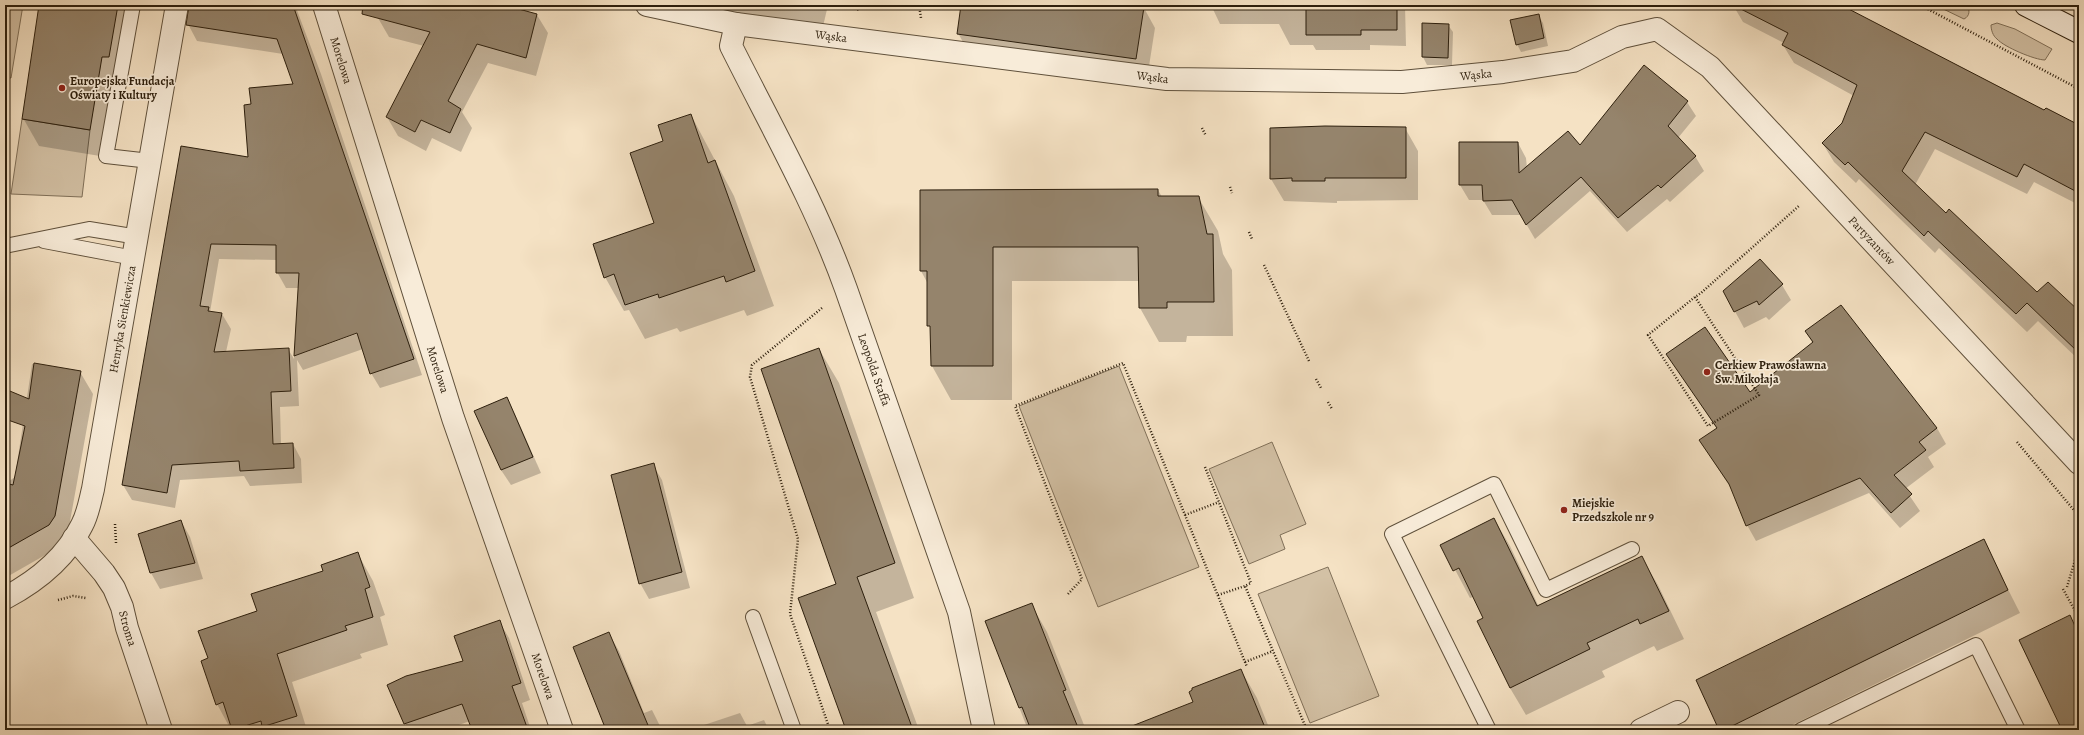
<svg xmlns="http://www.w3.org/2000/svg" width="2084" height="735" font-family="Alegreya,serif">
	<style>
		.green { fill: #d3c1a5; stroke: #807059 }
		.shadow { fill: #0003; fill-rule: evenodd }
		.building { fill: #95846c; stroke: #2d1f0d }
		.lines { fill: none; stroke-linecap: round; stroke-linejoin: round }
		.service-casing { stroke: #5f503b; stroke-width: 16 }
		.minor-casing { stroke: #5f503b; stroke-width: 24 }
		.tertiary-casing { stroke: #5f503b; stroke-width: 24 }
		.secondary-casing { stroke: #2d1f0d; stroke-width: 24 }
		.path { stroke: #2d1f0d; stroke-width: 2.5; stroke-dasharray: 1 2; stroke-linecap: butt }
		.service { stroke: #f8ecd9; stroke-width: 14 }
		.minor { stroke: #f8ecd9; stroke-width: 22 }
		.tertiary { stroke: #f8ecd9; stroke-width: 22 }
		.secondary { stroke: #f8ecd9; stroke-width: 22 }
		.poi-dot { fill: #8f2418; stroke: #f8ecd9; stroke-width: 1.5 }
		.labels { text-anchor: middle; dominant-baseline: central; stroke-width: 3.5; stroke-linejoin: round; paint-order: stroke }
		.street-label { font-size: 12px; fill: #2d1f0d; stroke: #f8ecd9 }
		.poi-label { font-size: 12px; font-weight: bold; fill: #2d1f0d; stroke: #f8ecd9; text-anchor: start }
	</style>
	<rect width="100%" height="100%" fill="#f5e2c4"/>
	<filter id="stains"><feTurbulence type="fractalNoise" baseFrequency=".005" numOctaves="4"/><feColorMatrix values="0 0 0 0 .2 0 0 0 0 .09 0 0 0 0 .02 0 0 0 .5 -.17"/></filter>
	<radialGradient id="worn" r=".72"><stop offset=".6" stop-color="#630" stop-opacity="0"/><stop offset="1" stop-color="#630" stop-opacity=".3"/></radialGradient>
	<g class="green">
		<polygon points="5,5 23,5 11,78 5,77"/>
		<path d="M1935 5H1967C1970 10 1970 16 1964 19Z"/>
		<path d="M1997 23 2015 29 2052 49 2045 60C2035 60 2004 47 1997 39 1993 36 1991 30 1991 25Z"/>
		<polygon points="22,119 90,130 82,197 11,194"/>
		<polygon points="1119,366 1199,567 1098,607 1019,406"/>
		<polygon points="1272,442 1306,524 1280,535 1285,549 1249,564 1209,469"/>
		<polygon points="1328,567 1379,696 1310,723 1258,594"/>
	</g>
	<g class="shadow">
		<polygon points="41,5 131,5 106,157 39,146 23,118"/>
		<path d="M206 5H295L321 74 422 375 380 388 371 373 363 349 303 370 297 360 299 406 280 407 281 444H293L301 459 302 483 250 486 244 476 180 480 175 508 132 500 123 485 182 147 249 159 252 105 294 85 283 54 197 41 189 26 203 21ZM219 259 277 260V272L286 288H299L294 359 288 349 226 352 231 329 222 314 210 312ZM361 330 362 332 303 353V351Z"/>
		<polygon points="382,5 500,5 537,15 548,33 536,76 488,63 462,112 472,128 461,152 432,138 426,151 398,136 387,117 424,46 389,37 378,18"/>
		<polygon points="688,5 828,5 821,35"/>
		<polygon points="962,5 1127,5 1144,8 1155,28 1147,79 969,53 958,33"/>
		<polygon points="1211,5 1405,5 1406,46 1370,45 1370,50 1316,50 1313,45 1290,45 1279,24 1220,24"/>
		<polygon points="1733,5 1839,5 2045,112 2079,126 2079,205 2034,182 2027,194 1935,149 1915,185 1946,214 2037,294 2079,312 2079,360 2038,321 2027,332 1939,248 1935,253 1859,179 1856,183 1834,162 1823,144 1843,124 1854,96 1794,63 1783,45 1784,43 1743,22"/>
		<polygon points="1538,15 1543,23 1548,46 1521,52 1517,44"/>
		<polygon points="1448,25 1453,32 1452,65 1427,65 1423,57"/>
		<polygon points="1687,102 1696,116 1678,138 1695,156 1704,171 1670,202 1667,199 1627,232 1590,191 1535,239 1521,215 1492,215 1483,200 1469,200 1460,185 1460,143 1518,143 1526,158 1527,168"/>
		<polygon points="691,115 734,196 774,306 747,316 744,310 680,332 677,328 645,339 629,310 624,311 605,277 655,224 664,142"/>
		<polygon points="1405,128 1418,151 1418,200 1337,201 1337,203 1284,201 1271,179"/>
		<polygon points="1158,190 1162,197 1198,197 1218,231 1223,254 1232,270 1233,336 1187,336 1186,342 1159,342 1140,308 1139,281 1012,281 1012,400 951,400 932,366 928,284 921,271"/>
		<polygon points="1782,285 1791,300 1769,320 1766,317 1744,328 1724,291"/>
		<polygon points="1806,332 1937,428 1946,444 1928,457 1934,467 1905,489 1920,511 1900,528 1869,493 1756,541 1747,525 1732,490 1700,441 1717,429 1668,355 1750,394 1813,344"/>
		<polygon points="819,349 839,383 914,598 876,612 919,730 847,730"/>
		<polygon points="32,364 80,372 93,394 67,538 61,546 5,578 5,484 15,477"/>
		<polygon points="506,398 515,414 541,473 511,485 501,470"/>
		<polygon points="653,465 662,480 690,588 649,599 640,583"/>
		<polygon points="1494,519 1510,546 1539,607 1642,558 1658,585 1684,639 1657,651 1654,646 1602,671 1605,677 1526,715 1510,688 1484,619 1473,597 1470,598 1442,545"/>
		<polygon points="181,521 190,537 203,579 160,589 151,573 139,534"/>
		<polygon points="1983,540 2020,613 1782,730 1720,730"/>
		<polygon points="358,554 373,581 385,615 380,617 388,645 360,654 362,658 292,682 307,730 231,730 217,704 210,659 324,571"/>
		<polygon points="1031,604 1047,632 1086,730 1028,730 986,622"/>
		<polygon points="499,621 509,638 530,700 522,703 531,730 473,730 470,721 445,730 409,730 405,723 464,662"/>
		<polygon points="609,634 619,651 644,713 652,710 662,730 606,730"/>
		<polygon points="1241,670 1257,698 1270,730 1126,730 1195,703"/>
		<polygon points="740,713 747,726 764,720 769,730 689,730"/>
	</g>
	<g class="building">
		<polygon points="39,5 118,5 109,57 102,57 90,130 22,119"/>
		<polygon points="189,5 293,5 414,359 370,374 357,333 294,356 299,273 276,273 276,245 211,244 200,306 209,307 208,311 222,313 214,352 289,348 291,391 271,392 273,444 293,443 294,468 240,471 239,461 172,465 167,493 122,485 181,146 248,157 244,105 251,104 249,88 293,84 277,39 186,25"/>
		<polygon points="363,5 504,5 537,14 526,58 477,44 448,101 461,109 450,133 421,120 415,132 386,117 430,32 362,14"/>
		<polygon points="961,5 1128,5 1144,7 1136,59 957,34"/>
		<polygon points="1306,5 1397,5 1397,30 1361,30 1361,35 1306,35"/>
		<polygon points="1733,5 1841,5 2044,110 2046,108 2079,125 2079,193 2024,164 2017,177 1925,132 1902,171 1946,213 1949,209 2037,292 2048,282 2079,311 2079,353 2027,303 2016,314 1928,231 1924,236 1848,162 1845,165 1822,143 1842,123 1857,85 1782,45 1788,33"/>
		<polygon points="1539,14 1544,38 1516,45 1510,20"/>
		<polygon points="1422,23 1449,24 1448,58 1422,57"/>
		<polygon points="1644,65 1688,101 1668,126 1696,156 1661,188 1658,185 1618,218 1581,177 1526,225 1512,200 1483,201 1482,185 1459,185 1459,142 1518,142 1519,173 1568,131 1580,145"/>
		<polygon points="691,114 708,163 715,160 755,271 726,282 724,276 659,298 658,294 625,305 614,274 604,278 593,244 654,223 630,153 663,141 658,125"/>
		<polygon points="1325,126 1406,127 1406,178 1325,178 1325,181 1292,181 1292,178 1270,179 1270,128"/>
		<polygon points="1158,189 1158,196 1199,196 1207,234 1213,234 1214,302 1167,302 1167,308 1139,308 1138,247 993,247 993,366 931,366 930,326 927,326 927,271 920,271 920,190"/>
		<polygon points="1760,259 1783,284 1759,305 1757,301 1734,312 1723,291"/>
		<polygon points="1841,305 1937,428 1919,442 1926,450 1894,475 1912,494 1891,513 1860,478 1746,526 1729,484 1699,440 1717,428 1666,354 1705,327 1750,392 1813,342 1805,331"/>
		<polygon points="819,348 895,563 857,577 913,730 846,730 798,598 836,584 761,369"/>
		<polygon points="34,363 81,371 55,516 49,525 5,550 5,483 13,485 25,426 5,419 5,389 29,399"/>
		<polygon points="507,397 533,457 501,470 474,411"/>
		<polygon points="654,463 682,572 639,584 611,475"/>
		<polygon points="1494,518 1537,606 1642,556 1669,611 1640,624 1638,619 1587,643 1590,649 1510,688 1477,621 1483,618 1459,568 1453,571 1440,545"/>
		<polygon points="181,520 195,563 150,573 138,534"/>
		<polygon points="1984,539 2008,590 1724,730 1719,730 1696,680"/>
		<polygon points="358,552 370,587 365,589 373,617 345,626 347,630 277,654 297,716 262,727 261,721 232,730 223,702 216,705 201,661 208,658 198,631 257,611 251,594 323,571 321,565"/>
		<polygon points="1032,603 1066,690 1063,691 1079,730 1031,730 1022,707 1019,708 985,621"/>
		<polygon points="2070,615 2079,635 2079,730 2062,730 2019,640"/>
		<polygon points="500,620 521,683 512,686 528,730 472,730 462,704 404,724 387,685 406,676 463,661 454,636"/>
		<polygon points="609,632 650,730 606,730 573,647"/>
		<polygon points="1241,669 1266,730 1128,730 1127,728 1193,702 1189,692 1192,690 1192,688"/>
	</g>
	<g class="lines">
		<defs>
			<g id="service">
				<polyline points="133,5 106,156 150,161"/>
				<polyline points="44,241 134,258"/>
				<polyline points="5,246 89,229 138,237"/>
				<polyline points="753,617 794,730"/>
				<polyline points="1489,730 1392,534 1494,484 1546,590 1632,549"/>
				<polyline points="1801,730 1976,645 2018,730"/>
			</g>
			<g id="minor">
				<path id="s1" d="M324 5 453 418 562 730"/>
				<path id="s2" d="M647 5 736 24 1167 79 1402 82 1503 72 1573 61 1622 37 1657 29 1710 67 2079 463"/>
				<path id="s3" d="M736 24 731 46C771 126 816 205 846 289L959 612 984 730"/>
				<polyline points="1641,730 1678,712"/>
			</g>
			<g id="tertiary">
				<path id="s4" d="M74 538 104 573 114 588 122 607 127 628 161 730"/>
				<path id="s5" d="M5 598C37 581 66 558 82 525 88 514 90 501 93 489L177 5"/>
			</g>
			<polyline id="secondary" points="2026,5 2079,32"/>
		</defs>
		<use href="#service" class="service-casing"/>
		<use href="#minor" class="minor-casing"/>
		<use href="#tertiary" class="tertiary-casing"/>
		<use href="#secondary" class="secondary-casing"/>
		<g class="path">
			<polyline points="919,5 921,18"/>
			<polyline points="1920,5 2079,89"/>
			<polyline points="857,10 863,5"/>
			<polyline points="1202,128 1206,136"/>
			<polyline points="1230,187 1232,193"/>
			<polyline points="1249,232 1252,239"/>
			<polyline points="1264,265 1309,361"/>
			<polyline points="1695,297 1759,395 1708,426 1648,335 1695,297 1701,293 1800,205"/>
			<polyline points="822,308 752,365 750,377 798,539 790,614 830,730"/>
			<polyline points="1316,379 1321,388"/>
			<polyline points="1328,402 1332,409"/>
			<polyline points="2017,442 2078,515 2079,521"/>
			<polyline points="1205,467 1251,583 1245,586 1307,730"/>
			<polyline points="1185,515 1219,502"/>
			<polyline points="115,524 116,543"/>
			<polyline points="2067,587 2076,557 2079,534"/>
			<polyline points="2063,589 2079,618"/>
			<polyline points="1068,594 1082,579 1015,406 1123,363 1247,667"/>
			<polyline points="1218,595 1245,586"/>
			<polyline points="58,600 73,596 86,598"/>
			<polyline points="1245,662 1273,651"/>
		</g>
		<use href="#service" class="service"/>
		<use href="#minor" class="minor"/>
		<use href="#tertiary" class="tertiary"/>
		<use href="#secondary" class="secondary"/>
	</g>
	<g class="poi-dot">
		<circle cx="62" cy="88" r="4"/>
		<circle cx="1707" cy="372" r="4"/>
		<circle cx="1564" cy="510" r="4"/>
	</g>
	<g class="labels">
		<g class="street-label">
			<text stroke="none"><textPath href="#s2" startOffset="187">Wąska</textPath></text>
			<text stroke="none"><textPath href="#s1" startOffset="58">Morelowa</textPath></text>
			<text stroke="none"><textPath href="#s2" startOffset="835">Wąska</textPath></text>
			<text stroke="none"><textPath href="#s2" startOffset="511">Wąska</textPath></text>
			<text stroke="none"><textPath href="#s2" startOffset="1326">Partyzantów</textPath></text>
			<text stroke="none"><textPath href="#s5" startOffset="318">Henryka Sienkiewicza</textPath></text>
			<text stroke="none"><textPath href="#s1" startOffset="382">Morelowa</textPath></text>
			<text stroke="none"><textPath href="#s3" startOffset="377">Leopolda Staffa</textPath></text>
			<text stroke="none"><textPath href="#s4" startOffset="107">Stroma</textPath></text>
			<text stroke="none"><textPath href="#s1" startOffset="706">Morelowa</textPath></text>
		</g>
		<g class="poi-label">
			<text x="70" y="81">Europejska Fundacja<tspan x="70" dy="14">Oświaty i Kultury</tspan></text>
			<text x="1715" y="365">Cerkiew Prawosławna<tspan x="1715" dy="14">Św. Mikołaja</tspan></text>
			<text x="1572" y="503">Miejskie<tspan x="1572" dy="14">Przedszkole nr 9</tspan></text>
		</g>
	</g>
	<rect width="2084" height="735" fill="none" stroke="#f5e2c4" stroke-width="20"/>
	<rect x="6" y="6" width="2072" height="723" fill="none" stroke="#2d1f0d" stroke-width="2"/>
	<rect x="10" y="10" width="2064" height="715" fill="none" stroke="#2d1f0d"/>
	<rect width="100%" height="100%" filter="url(#stains)"/>
	<rect width="100%" height="100%" fill="url(#worn)"/>
</svg>
